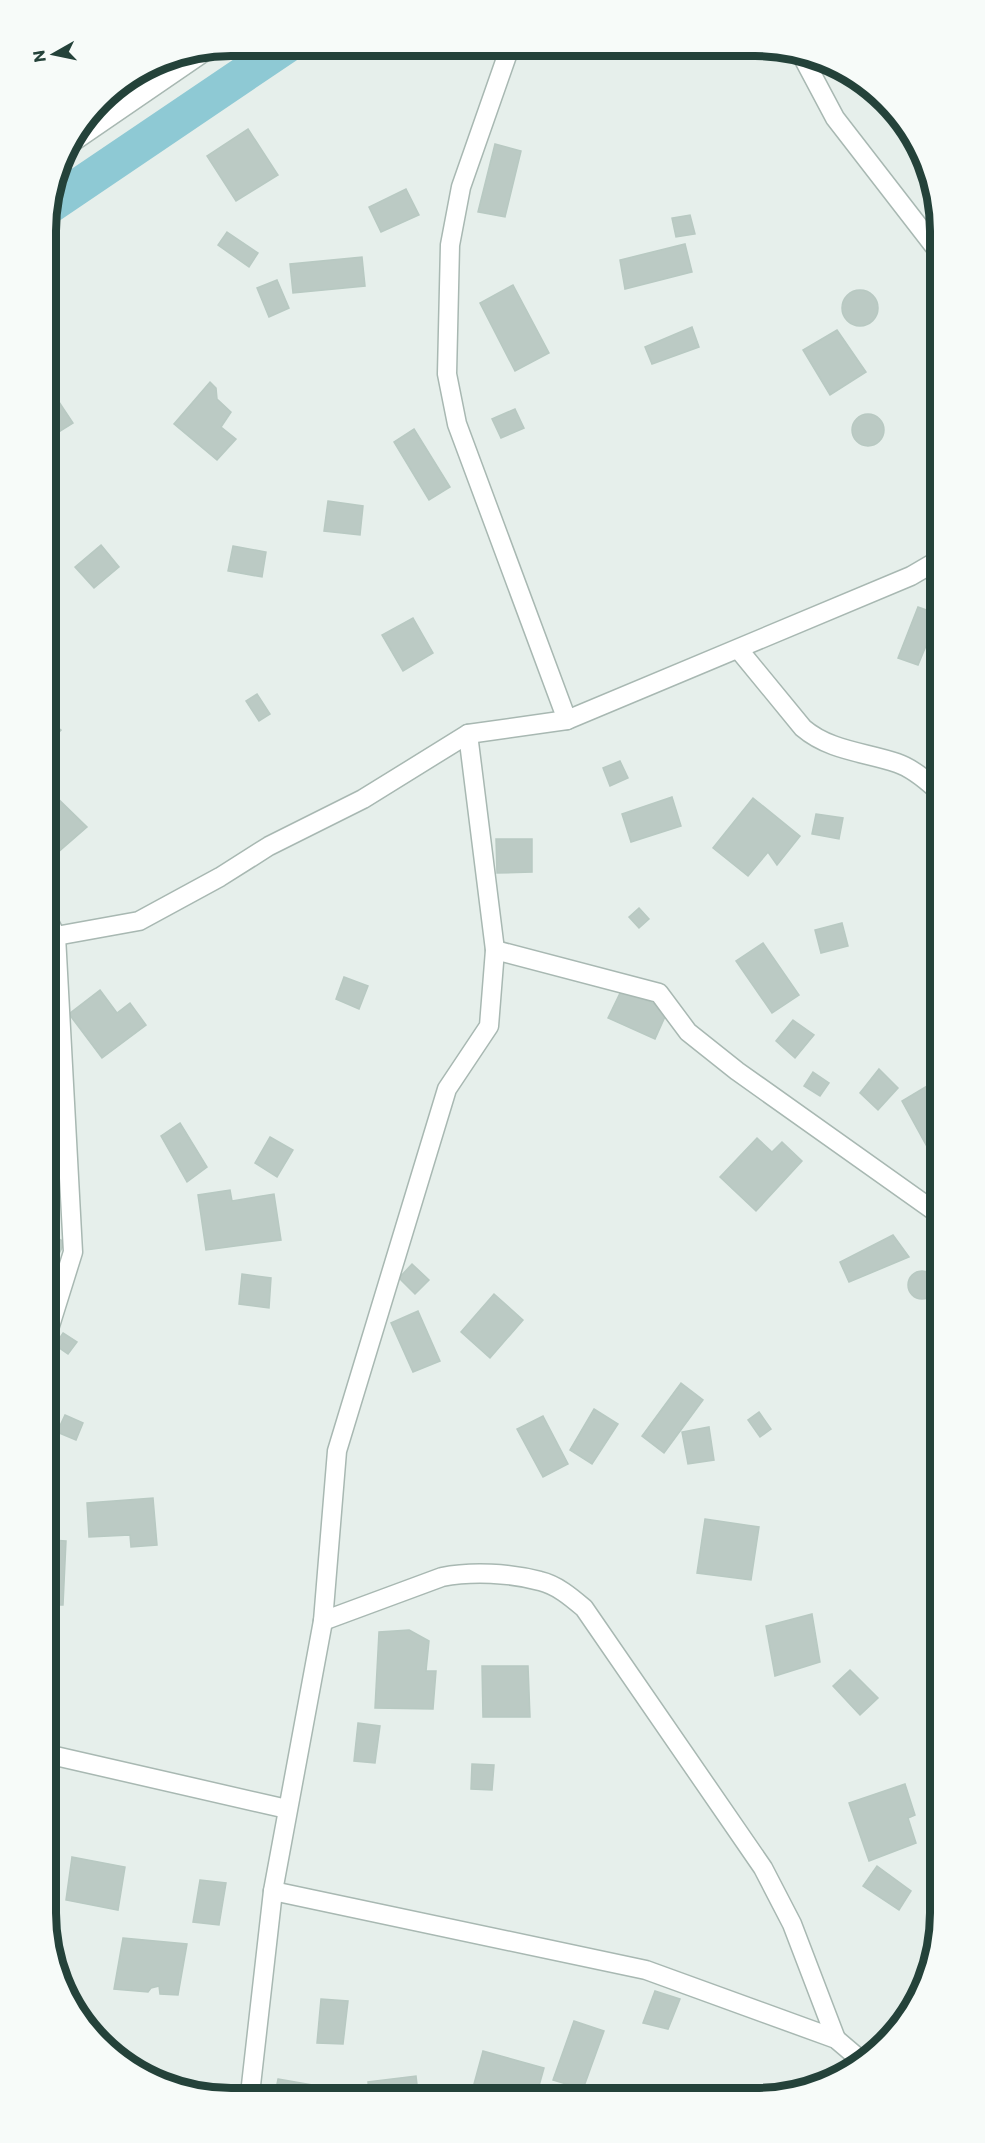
<svg xmlns="http://www.w3.org/2000/svg" width="985" height="2143" font-family="Commissioner,sans-serif">
	<style>
		.lines { fill: none; stroke-linecap: round; stroke-linejoin: round }
		.canal { stroke: #8ec9d4; stroke-width: 36 }
		.building { fill: #bbcac4; stroke: #b8c9c2; stroke-width: 1.5 }
		.minor-casing { stroke: #a8b8b2; stroke-width: 21 }
		.minor { stroke: #fff; stroke-width: 18 }
		.rim { fill: none; stroke: #24423a; stroke-width: 8 }
	</style>
	<rect width="100%" height="100%" fill="#e6efeb"/>
	<g class="lines">
		<polyline class="canal" points="49,206 287,45"/>
	</g>
	<g class="building">
		<polygon points="248,129 278,175 236,201 207,156"/>
		<polygon points="495,144 521,151 505,217 478,212"/>
		<polygon points="406,189 419,215 381,232 369,207"/>
		<polygon points="690,215 695,234 676,237 672,218"/>
		<polygon points="227,232 258,253 249,267 218,245"/>
		<polygon points="685,244 692,272 625,289 620,260"/>
		<polygon points="362,257 365,286 293,293 290,264"/>
		<polygon points="277,280 289,308 269,317 257,288"/>
		<polygon points="513,285 549,353 515,371 480,303"/>
		<circle cx="860" cy="308" r="18"/>
		<polygon points="692,327 699,347 652,364 645,347"/>
		<polygon points="837,330 866,372 830,395 803,350"/>
		<polygon points="210,382 216,388 217,399 231,412 221,427 236,439 217,460 174,424"/>
		<polygon points="57,399 73,423 46,440 46,406"/>
		<polygon points="515,409 524,428 501,438 492,419"/>
		<circle cx="868" cy="430" r="16"/>
		<polygon points="414,429 450,487 429,500 394,442"/>
		<polygon points="328,501 363,506 360,535 324,531"/>
		<polygon points="101,545 119,567 94,588 75,567"/>
		<polygon points="233,546 266,552 262,577 228,571"/>
		<polygon points="918,607 935,613 935,624 918,665 898,658"/>
		<polygon points="413,618 433,653 403,671 382,635"/>
		<polygon points="257,694 270,714 259,721 246,701"/>
		<polygon points="47,719 61,730 47,745"/>
		<polygon points="620,761 628,778 610,786 603,768"/>
		<polygon points="47,788 87,827 56,854 48,846"/>
		<polygon points="672,797 681,826 631,842 622,814"/>
		<polygon points="753,798 800,836 777,865 768,852 748,876 713,848"/>
		<polygon points="816,814 843,818 839,839 812,834"/>
		<polygon points="496,839 532,839 532,872 497,873"/>
		<polygon points="639,908 649,919 639,928 629,917"/>
		<polygon points="842,923 848,946 821,953 815,930"/>
		<polygon points="763,943 799,995 772,1013 736,961"/>
		<polygon points="344,977 368,986 359,1009 336,999"/>
		<polygon points="622,989 668,1010 655,1039 608,1018"/>
		<polygon points="100,990 117,1013 130,1003 146,1025 102,1058 69,1014"/>
		<polygon points="793,1020 814,1035 795,1058 776,1041"/>
		<polygon points="879,1069 898,1088 878,1110 860,1093"/>
		<polygon points="813,1072 829,1083 820,1096 804,1086"/>
		<polygon points="937,1080 937,1149 930,1152 902,1101"/>
		<polygon points="180,1123 207,1167 187,1182 161,1136"/>
		<polygon points="270,1137 293,1150 277,1177 255,1163"/>
		<polygon points="757,1138 772,1152 782,1142 802,1161 756,1211 720,1177"/>
		<polygon points="230,1190 232,1201 274,1194 281,1240 206,1250 198,1195"/>
		<polygon points="49,1234 65,1242 49,1273"/>
		<polygon points="893,1235 909,1257 849,1282 840,1262"/>
		<polygon points="412,1264 429,1280 415,1294 399,1278"/>
		<circle cx="922" cy="1285" r="14"/>
		<polygon points="242,1274 271,1278 269,1308 239,1304"/>
		<polygon points="494,1294 523,1320 490,1358 461,1332"/>
		<polygon points="418,1311 440,1361 413,1372 391,1323"/>
		<polygon points="63,1333 77,1342 68,1354 55,1345"/>
		<polygon points="681,1383 703,1400 664,1453 642,1436"/>
		<polygon points="594,1409 618,1424 592,1464 570,1450"/>
		<polygon points="759,1412 771,1429 760,1437 748,1420"/>
		<polygon points="65,1415 83,1423 76,1440 57,1432"/>
		<polygon points="543,1416 568,1464 543,1477 517,1429"/>
		<polygon points="709,1427 714,1460 688,1464 682,1432"/>
		<polygon points="153,1498 157,1545 131,1547 130,1535 89,1537 87,1503"/>
		<polygon points="705,1519 759,1527 751,1580 697,1573"/>
		<polygon points="50,1540 66,1541 63,1605 50,1605"/>
		<polygon points="812,1614 820,1662 775,1676 766,1626"/>
		<polygon points="409,1630 429,1641 426,1671 436,1671 433,1709 375,1708 379,1632"/>
		<polygon points="482,1666 528,1666 530,1717 483,1717"/>
		<polygon points="850,1670 878,1698 860,1715 833,1686"/>
		<polygon points="358,1723 380,1726 375,1763 354,1761"/>
		<polygon points="472,1764 494,1765 492,1790 471,1789"/>
		<polygon points="905,1784 915,1815 908,1818 916,1843 869,1861 849,1803"/>
		<polygon points="72,1857 125,1867 118,1910 66,1900"/>
		<polygon points="877,1866 911,1891 899,1910 863,1886"/>
		<polygon points="200,1880 226,1883 219,1925 193,1922"/>
		<polygon points="123,1938 187,1944 178,1995 160,1994 159,1986 151,1988 148,1992 114,1989"/>
		<polygon points="655,1991 680,1999 668,2029 643,2023"/>
		<polygon points="321,1999 348,2001 343,2044 317,2043"/>
		<polygon points="574,2021 604,2031 583,2089 553,2080"/>
		<polygon points="483,2051 544,2068 537,2093 509,2093 474,2084"/>
		<polygon points="416,2076 418,2093 369,2094 368,2082"/>
		<polygon points="278,2079 342,2090 341,2094 275,2094"/>
	</g>
	<g class="lines">
		<defs>
			<g id="minor">
				<polyline points="510,47 461,187 450,245 447,374 457,424 567,720"/>
				<polyline points="801,54 835,118 934,246"/>
				<polyline points="64,148 207,50"/>
				<path d="M739 650 803 728C830 751 865 752 897 763 912 768 925 779 936 789"/>
				<polyline points="48,920 56,936 73,1252 49,1329"/>
				<polyline points="56,936 139,921 220,877 269,846 363,799 468,734 567,720 911,576 935,562"/>
				<polyline points="495,950 659,993 688,1032 737,1071 937,1213"/>
				<path d="M323 1621 442 1577C472 1571 510 1573 540 1581 557 1585 571 1597 584 1608L763 1868 792 1924 836 2039"/>
				<polyline points="51,1755 287,1809"/>
				<polyline points="273,1891 646,1970 836,2039 863,2062"/>
				<polyline points="250,2094 273,1891 323,1621 337,1451 447,1089 489,1026 495,950 468,734"/>
			</g>
		</defs>
		<use href="#minor" class="minor-casing"/>
		<use href="#minor" class="minor"/>
	</g>
	<path d="M0 0H985V2143H0ZM231 56H755A175 175 0 0 1 930 231V1913A175 175 0 0 1 755 2088H231A175 175 0 0 1 56 1913V231A175 175 0 0 1 231 56Z" fill="#f7fbf9" fill-rule="evenodd"/>
	<path class="rim" d="M231 56H755A175 175 0 0 1 930 231V1913A175 175 0 0 1 755 2088H231A175 175 0 0 1 56 1913V231A175 175 0 0 1 231 56Z"/>
	<g transform="translate(54 54) rotate(261)" stroke="#f7fbf9" stroke-width="4.5" paint-order="stroke">
	<path d="M0-4.5L10 22L0 15L-10 22Z" fill="#24423a"/>
	<text y="-9" font-size="16" font-weight="bold" text-anchor="middle" fill="#24423a">N</text>
	</g>
</svg>
